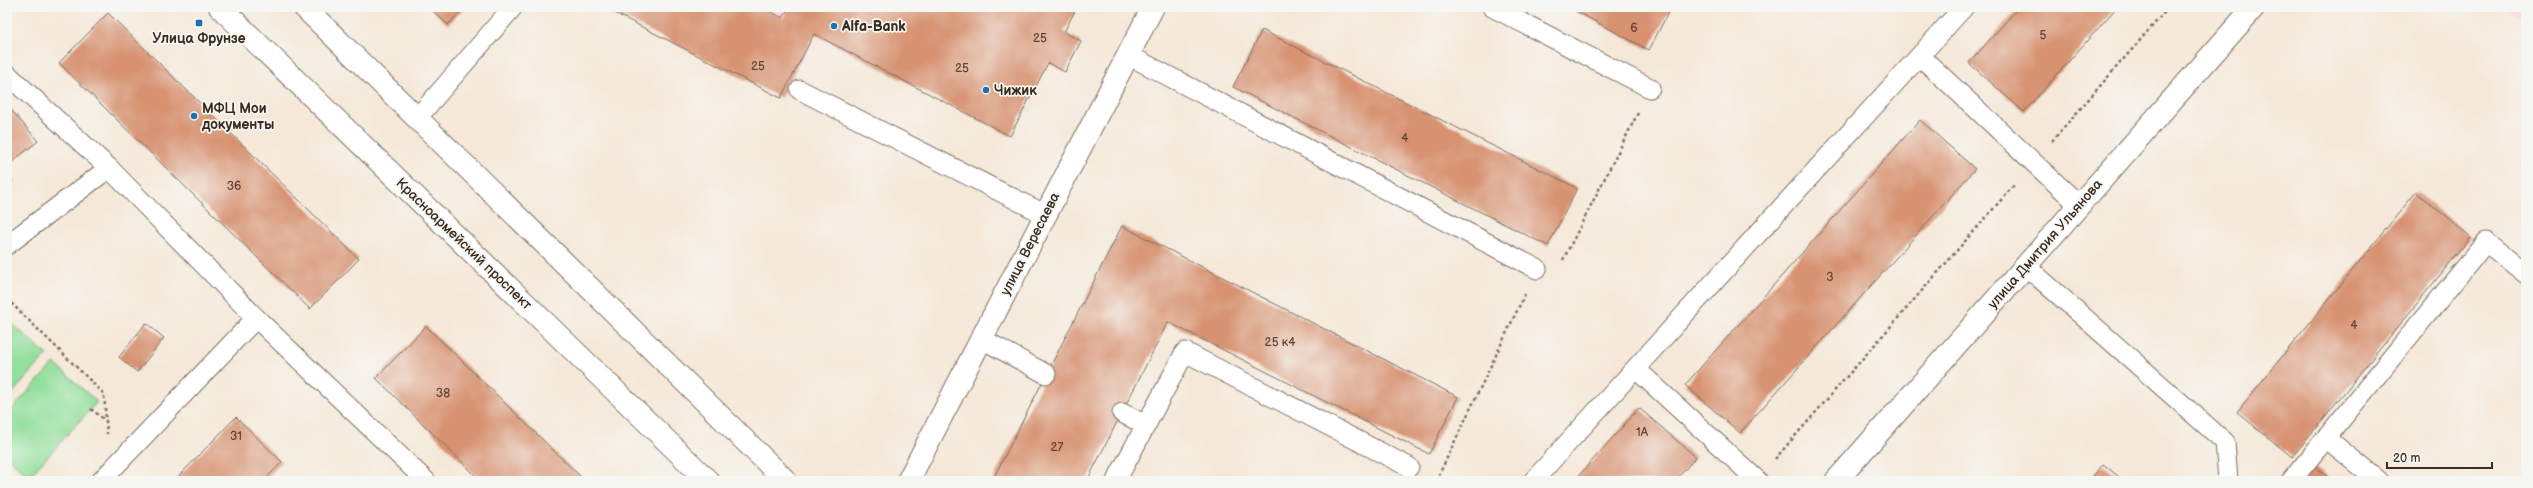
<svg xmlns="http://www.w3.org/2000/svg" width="2533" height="488" font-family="'Balsamiq Sans',sans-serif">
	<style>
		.built { fill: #f7cfd2 }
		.green { fill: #93df9c; stroke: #67845d }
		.building { fill: #d79271 }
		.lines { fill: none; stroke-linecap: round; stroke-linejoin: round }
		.lane-casing { stroke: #7c6c5f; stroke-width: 21 }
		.street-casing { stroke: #7c6c5f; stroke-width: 24 }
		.primary-casing { stroke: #7c6c5f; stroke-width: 24 }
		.path { stroke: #7c6c5f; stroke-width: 2.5; stroke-dasharray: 3 3; stroke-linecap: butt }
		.lane { stroke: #fff; stroke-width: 19 }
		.street { stroke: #fff; stroke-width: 22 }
		.primary { stroke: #fff; stroke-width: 22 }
		.poi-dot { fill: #1f6fb2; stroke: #f6f6f2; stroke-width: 1.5 }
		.labels { text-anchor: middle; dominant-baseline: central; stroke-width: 3.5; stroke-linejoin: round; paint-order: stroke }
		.number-label { font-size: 12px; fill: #624433 }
		.poi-label { font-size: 14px; font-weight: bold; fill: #3b2a1e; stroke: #f6f6f2; text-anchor: start }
		.street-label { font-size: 14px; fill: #3b2a1e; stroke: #f6f6f2 }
	</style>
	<rect width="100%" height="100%" fill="#f6f6f2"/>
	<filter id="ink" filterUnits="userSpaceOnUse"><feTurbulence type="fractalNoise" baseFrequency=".025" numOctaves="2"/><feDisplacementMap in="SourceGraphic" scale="8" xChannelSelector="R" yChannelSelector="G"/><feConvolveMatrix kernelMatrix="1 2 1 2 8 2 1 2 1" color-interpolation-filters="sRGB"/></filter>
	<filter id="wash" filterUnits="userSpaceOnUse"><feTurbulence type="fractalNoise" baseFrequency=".012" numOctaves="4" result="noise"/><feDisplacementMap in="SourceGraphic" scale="16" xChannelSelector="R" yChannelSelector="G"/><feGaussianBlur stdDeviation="0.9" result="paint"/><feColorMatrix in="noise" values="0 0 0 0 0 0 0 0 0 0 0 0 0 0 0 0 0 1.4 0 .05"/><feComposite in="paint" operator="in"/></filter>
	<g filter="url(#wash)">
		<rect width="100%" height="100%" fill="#f5e8d8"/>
		<g class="built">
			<polygon points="761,7 789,7 783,18"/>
			<polygon points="2507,7 2526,7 2526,21"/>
		</g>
		<g class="green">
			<polygon points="7,319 47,355 7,399"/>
			<polygon points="54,363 97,402 29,477 7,457 7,415"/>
		</g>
		<g id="blocks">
			<g class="building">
				<polygon points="429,7 465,7 448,25"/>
				<polygon points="603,7 761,7 783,18 789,7 1077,7 1064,32 1081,41 1065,72 1048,63 1010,136 814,34 781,98"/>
				<polygon points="1568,7 1671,7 1649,50"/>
				<polygon points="2019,7 2117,7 2024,112 1969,63"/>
				<polygon points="108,13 359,259 310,309 59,63"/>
				<polygon points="1262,30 1577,188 1548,246 1233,87"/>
				<polygon points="7,105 38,141 7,166"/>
				<polygon points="1920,120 1975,169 1740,433 1685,385"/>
				<polygon points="7,175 13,182 7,187"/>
				<polygon points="2416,192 2471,237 2292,457 2237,412"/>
				<polygon points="1122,226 1458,397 1429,454 1168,322 1087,481 992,481"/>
				<polygon points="146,323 164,338 137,372 119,357"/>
				<polygon points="426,326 585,481 481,481 473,473 376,378"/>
				<polygon points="1639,408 1696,457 1675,481 1574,481"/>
				<polygon points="236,417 282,462 264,481 174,481"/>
				<polygon points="2302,456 2333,481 2282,481"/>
				<polygon points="2103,464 2124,481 2089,481"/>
			</g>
		</g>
	</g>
	<g filter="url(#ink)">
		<use href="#blocks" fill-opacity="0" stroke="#7c6c5f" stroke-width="1"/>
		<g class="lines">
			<defs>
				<g id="lane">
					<polyline points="1492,7 1650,88"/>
					<polyline points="1128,55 1537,269"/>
					<polyline points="1920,56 2079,205"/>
					<polyline points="7,74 109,168 256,318 426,481"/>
					<polyline points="800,90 1046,215"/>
					<polyline points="418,117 513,7"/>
					<polyline points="7,245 109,168"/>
					<polyline points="2026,266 2225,442 2228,481"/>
					<polyline points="982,339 1046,374"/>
					<polyline points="1636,369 1758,481"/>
					<polyline points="1122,413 1146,425"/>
					<polyline points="2326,438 2379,481"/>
					<polyline points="101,481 256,318"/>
					<polyline points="1116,481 1185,352 1409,467"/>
					<polyline points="1533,481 1964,7"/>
					<polyline points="2291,481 2486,242 2526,274"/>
				</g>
				<polyline id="street" points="908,481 1153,7"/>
				<g id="primary">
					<polyline points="220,7 708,481"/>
					<polyline points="304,7 786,481"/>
					<polyline points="1836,481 2254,7"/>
				</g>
			</defs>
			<use href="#lane" class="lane-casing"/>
			<use href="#street" class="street-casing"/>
			<use href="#primary" class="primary-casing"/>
			<g class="path">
				<polyline points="2052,141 2169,7"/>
				<polyline points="1563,260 1638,113"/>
				<polyline points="7,299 104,394 107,434"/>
				<polyline points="91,409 106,421"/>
				<polyline points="1775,459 2015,184"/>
				<polyline points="1436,481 1525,294"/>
			</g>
			<use href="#lane" class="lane"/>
			<use href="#street" class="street"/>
			<use href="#primary" class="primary"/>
		</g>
	</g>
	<g class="poi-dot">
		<rect x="195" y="19" width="8" height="8" rx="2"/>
		<circle cx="834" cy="26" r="4"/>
		<circle cx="986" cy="90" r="4"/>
		<circle cx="194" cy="116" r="4"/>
	</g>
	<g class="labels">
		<g class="number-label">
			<text x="1634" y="28">6</text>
			<text x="2043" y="35">5</text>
			<text x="1040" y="38">25</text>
			<text x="758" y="66">25</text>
			<text x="962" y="68">25</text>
			<text x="1405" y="138">4</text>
			<text x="234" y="186">36</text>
			<text x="1830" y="277">3</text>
			<text x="2354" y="325">4</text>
			<text x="1280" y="342">25 к4</text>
			<text x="443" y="393">38</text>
			<text x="1642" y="432">1А</text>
			<text x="236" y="436">31</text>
			<text x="1057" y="447">27</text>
		</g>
		<g class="poi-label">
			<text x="842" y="26">Alfa-Bank</text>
			<text x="199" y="38" text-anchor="middle">Улица Фрунзе</text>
			<text x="994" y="90">Чижик</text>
			<text x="202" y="108">МФЦ Мои<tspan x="202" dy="16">документы</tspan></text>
		</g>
		<g class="street-label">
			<text transform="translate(464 244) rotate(44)">Красноармейский проспект</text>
			<text transform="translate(1030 244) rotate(-63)">улица Вересаева</text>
			<text transform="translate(2045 244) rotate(-49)">улица Дмитрия Ульянова</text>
		</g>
	</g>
	<rect width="2533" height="488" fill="none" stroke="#f6f6f2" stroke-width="24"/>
	<path d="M2387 462v6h105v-6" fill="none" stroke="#3b2a1e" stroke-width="2"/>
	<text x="2393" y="462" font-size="12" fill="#3b2a1e" stroke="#f6f6f2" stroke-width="3" paint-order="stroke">20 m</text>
</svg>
